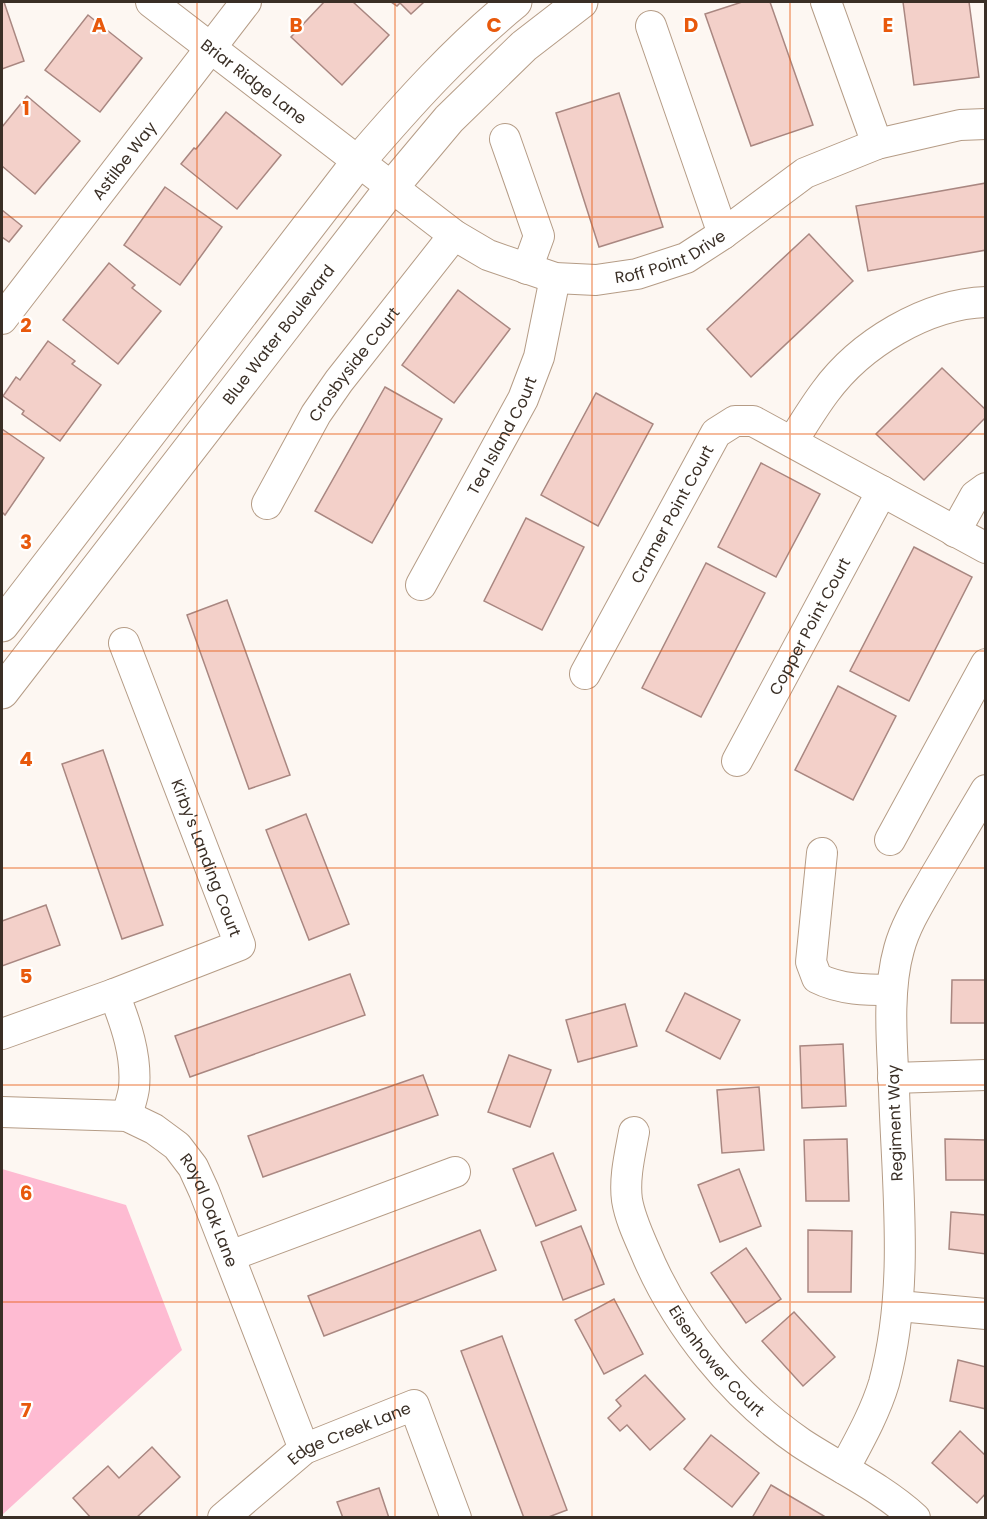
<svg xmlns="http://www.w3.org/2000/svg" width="987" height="1519" font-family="Poppins,sans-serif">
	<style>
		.green { fill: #febbd2 }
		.building { fill: #f3d0c9; stroke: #a98781; stroke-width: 1.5 }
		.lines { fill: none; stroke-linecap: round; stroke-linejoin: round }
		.minor-casing { stroke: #b59c86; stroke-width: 32 }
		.tertiary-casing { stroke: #b59c86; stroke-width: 35 }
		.minor { stroke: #fff; stroke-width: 30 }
		.tertiary { stroke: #fff; stroke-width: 33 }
		.grid { fill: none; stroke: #e8590c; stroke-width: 1.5; stroke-opacity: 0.55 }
		.labels { text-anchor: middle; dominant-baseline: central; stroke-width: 4.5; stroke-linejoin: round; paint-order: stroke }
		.street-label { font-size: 16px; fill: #3a2f26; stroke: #fff }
		.grid-label { font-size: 20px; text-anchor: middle; font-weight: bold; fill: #e8590c; stroke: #fff; stroke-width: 4.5; stroke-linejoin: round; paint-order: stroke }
	</style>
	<rect width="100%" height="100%" fill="#fdf7f2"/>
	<polygon class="green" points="2,1169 126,1205 182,1350 2,1515"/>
	<g class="building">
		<polygon points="2,2 4,2 24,61 2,69"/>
		<polygon points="324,2 353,2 389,35 342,85 291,37"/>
		<polygon points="391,2 424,2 411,14 400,3 397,6"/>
		<polygon points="742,2 770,2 813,125 751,146 705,14"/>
		<polygon points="903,2 969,2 979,77 914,85"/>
		<polygon points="88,15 142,58 100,112 45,70"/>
		<polygon points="619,93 663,227 599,247 556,113"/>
		<polygon points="27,96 80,141 35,194 2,166 2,127"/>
		<polygon points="226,112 281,155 237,209 181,164 194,148 196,149"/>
		<polygon points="986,183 986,250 868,271 856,206"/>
		<polygon points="165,187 222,227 180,285 124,245"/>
		<polygon points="2,210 22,226 9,242 2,237"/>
		<polygon points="809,234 853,281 751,377 707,329"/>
		<polygon points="109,263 135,285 132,288 161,311 118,364 63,320"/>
		<polygon points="458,290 510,329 454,403 402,365"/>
		<polygon points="48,341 75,361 72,364 101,385 60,441 22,414 24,411 3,396 16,377 20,380"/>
		<polygon points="942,368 986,410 986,417 924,480 876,434"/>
		<polygon points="385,387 442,419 372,543 315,511"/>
		<polygon points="596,393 653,424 598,526 541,495"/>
		<polygon points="2,429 44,458 5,515 2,512"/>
		<polygon points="761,463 820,494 776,577 718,547"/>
		<polygon points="526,518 584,547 542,630 484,601"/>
		<polygon points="914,547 972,577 909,701 850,671"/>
		<polygon points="706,563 765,593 701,717 642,688"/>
		<polygon points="227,600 290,775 249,789 187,615"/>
		<polygon points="838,686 896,716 853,800 795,770"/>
		<polygon points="103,750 163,925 122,939 62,764"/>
		<polygon points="306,814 349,924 309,940 266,830"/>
		<polygon points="46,905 60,945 2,966 2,921"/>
		<polygon points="350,974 365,1015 190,1077 175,1036"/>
		<polygon points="952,980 986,980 986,1023 951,1023"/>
		<polygon points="685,993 740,1020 720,1059 666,1031"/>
		<polygon points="625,1004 637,1046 578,1062 566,1020"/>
		<polygon points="843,1044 846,1106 802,1108 800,1046"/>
		<polygon points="509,1055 551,1070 530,1127 488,1112"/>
		<polygon points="423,1075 438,1115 263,1177 248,1136"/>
		<polygon points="759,1087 764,1150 722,1153 717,1090"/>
		<polygon points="847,1139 849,1201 806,1201 804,1140"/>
		<polygon points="945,1139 986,1140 986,1180 946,1180"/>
		<polygon points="553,1153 576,1210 536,1226 513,1169"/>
		<polygon points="739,1169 761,1226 720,1242 698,1185"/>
		<polygon points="951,1212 986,1215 986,1254 949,1249"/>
		<polygon points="581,1226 604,1284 563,1300 541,1242"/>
		<polygon points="480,1230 496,1270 324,1336 308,1296"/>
		<polygon points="808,1230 852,1231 851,1292 808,1292"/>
		<polygon points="746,1248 781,1299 746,1323 711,1273"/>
		<polygon points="614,1299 643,1354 604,1374 575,1320"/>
		<polygon points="794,1312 835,1357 803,1386 762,1341"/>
		<polygon points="502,1336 567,1510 546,1518 524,1518 461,1351"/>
		<polygon points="958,1360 986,1367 986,1409 950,1401"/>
		<polygon points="645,1375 685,1419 650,1450 627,1425 620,1431 608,1418 621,1406 616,1400"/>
		<polygon points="960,1431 986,1456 986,1493 977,1503 932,1463"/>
		<polygon points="711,1435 759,1473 732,1507 684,1469"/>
		<polygon points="152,1447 180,1477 136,1518 91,1518 73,1498 108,1466 119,1478"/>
		<polygon points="771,1485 824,1516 823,1518 752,1518"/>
		<polygon points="379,1488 389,1518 343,1518 337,1502"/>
	</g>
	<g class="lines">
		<defs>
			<g id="minor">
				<path id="s1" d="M151 2 454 235 488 255 555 278 596 280 637 274 686 258 723 234 805 173 877 144 960 125 986 124"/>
				<polyline points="826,2 877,144"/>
				<polyline points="651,26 723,234"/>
				<polyline points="505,139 539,236 527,269"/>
				<path id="s2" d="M2 319 246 2"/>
				<path d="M792 442C803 425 813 408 825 392 860 344 926 304 986 302"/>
				<path id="s3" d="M267 504 316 414 339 381 454 235"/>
				<polyline points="955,532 975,496 986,488"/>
				<path id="s4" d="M421 585 523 399 539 357 555 278"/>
				<path id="s5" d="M124 643 240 945 114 994C126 1024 137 1056 134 1088 133 1097 129 1107 127 1116"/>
				<path id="s6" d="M585 674 716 433 735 421H753L986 548"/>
				<path id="s7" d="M737 761 882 491"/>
				<polyline points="890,840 986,664"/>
				<path d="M822 853 811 962 817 978C841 990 866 990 892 990"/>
				<polyline points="2,1034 114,994"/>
				<polyline points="893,1078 986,1075"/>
				<path id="s8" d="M2 1112 127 1116 154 1129 177 1146 193 1167 204 1191 304 1449"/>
				<path id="s9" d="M634 1132C630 1154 624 1178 627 1200 630 1218 638 1235 645 1251 676 1326 734 1397 801 1443 839 1468 881 1487 915 1518"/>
				<polyline points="230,1256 455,1172"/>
				<polyline points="899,1306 986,1314"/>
				<path d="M844 1469C859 1441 875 1413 884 1383 910 1287 897 1187 894 1089 892 1045 887 991 899 949 906 923 922 899 935 876 952 847 969 819 986 790"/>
				<path id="s10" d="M223 1518 304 1449 414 1405 456 1518"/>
			</g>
			<g id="tertiary">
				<path d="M2 625 358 162C407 105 457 49 515 2"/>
				<path id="s11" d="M2 692 392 187 449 119 524 46 581 2"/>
			</g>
		</defs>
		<use href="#minor" class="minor-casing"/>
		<use href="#tertiary" class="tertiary-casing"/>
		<use href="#minor" class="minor"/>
		<use href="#tertiary" class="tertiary"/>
	</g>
	<path class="grid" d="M197 2V1518M395 2V1518M592 2V1518M790 2V1518M2 217H986M2 434H986M2 651H986M2 868H986M2 1085H986M2 1302H986"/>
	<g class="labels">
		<g class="street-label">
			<text stroke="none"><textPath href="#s1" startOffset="130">Briar Ridge Lane</textPath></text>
			<text stroke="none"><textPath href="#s2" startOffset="200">Astilbe Way</textPath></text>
			<text stroke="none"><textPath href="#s1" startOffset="612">Roff Point Drive</textPath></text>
			<text stroke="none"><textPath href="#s11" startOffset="452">Blue Water Boulevard</textPath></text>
			<text stroke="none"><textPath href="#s3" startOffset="165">Crosbyside Court</textPath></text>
			<text stroke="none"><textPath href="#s4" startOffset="170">Tea Island Court</textPath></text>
			<text stroke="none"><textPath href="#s6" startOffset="182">Cramer Point Court</textPath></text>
			<text stroke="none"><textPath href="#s7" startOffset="153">Copper Point Court</textPath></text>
			<text stroke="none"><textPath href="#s5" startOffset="230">Kirby's Landing Court</textPath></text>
			<text transform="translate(895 1123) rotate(-92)">Regiment Way</text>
			<text stroke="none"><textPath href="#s8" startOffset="256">Royal Oak Lane</textPath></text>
			<text stroke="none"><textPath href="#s9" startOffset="255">Eisenhower Court</textPath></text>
			<text stroke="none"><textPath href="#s10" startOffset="154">Edge Creek Lane</textPath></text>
		</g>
	</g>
	<g class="grid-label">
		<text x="99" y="32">A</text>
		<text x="296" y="32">B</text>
		<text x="494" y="32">C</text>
		<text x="691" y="32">D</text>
		<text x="888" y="32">E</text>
		<text x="26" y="115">1</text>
		<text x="26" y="332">2</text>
		<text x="26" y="549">3</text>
		<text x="26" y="766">4</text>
		<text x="26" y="983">5</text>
		<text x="26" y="1200">6</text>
		<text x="26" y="1417">7</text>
	</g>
	<rect width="987" height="1519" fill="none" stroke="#3a2f26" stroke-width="6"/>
</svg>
